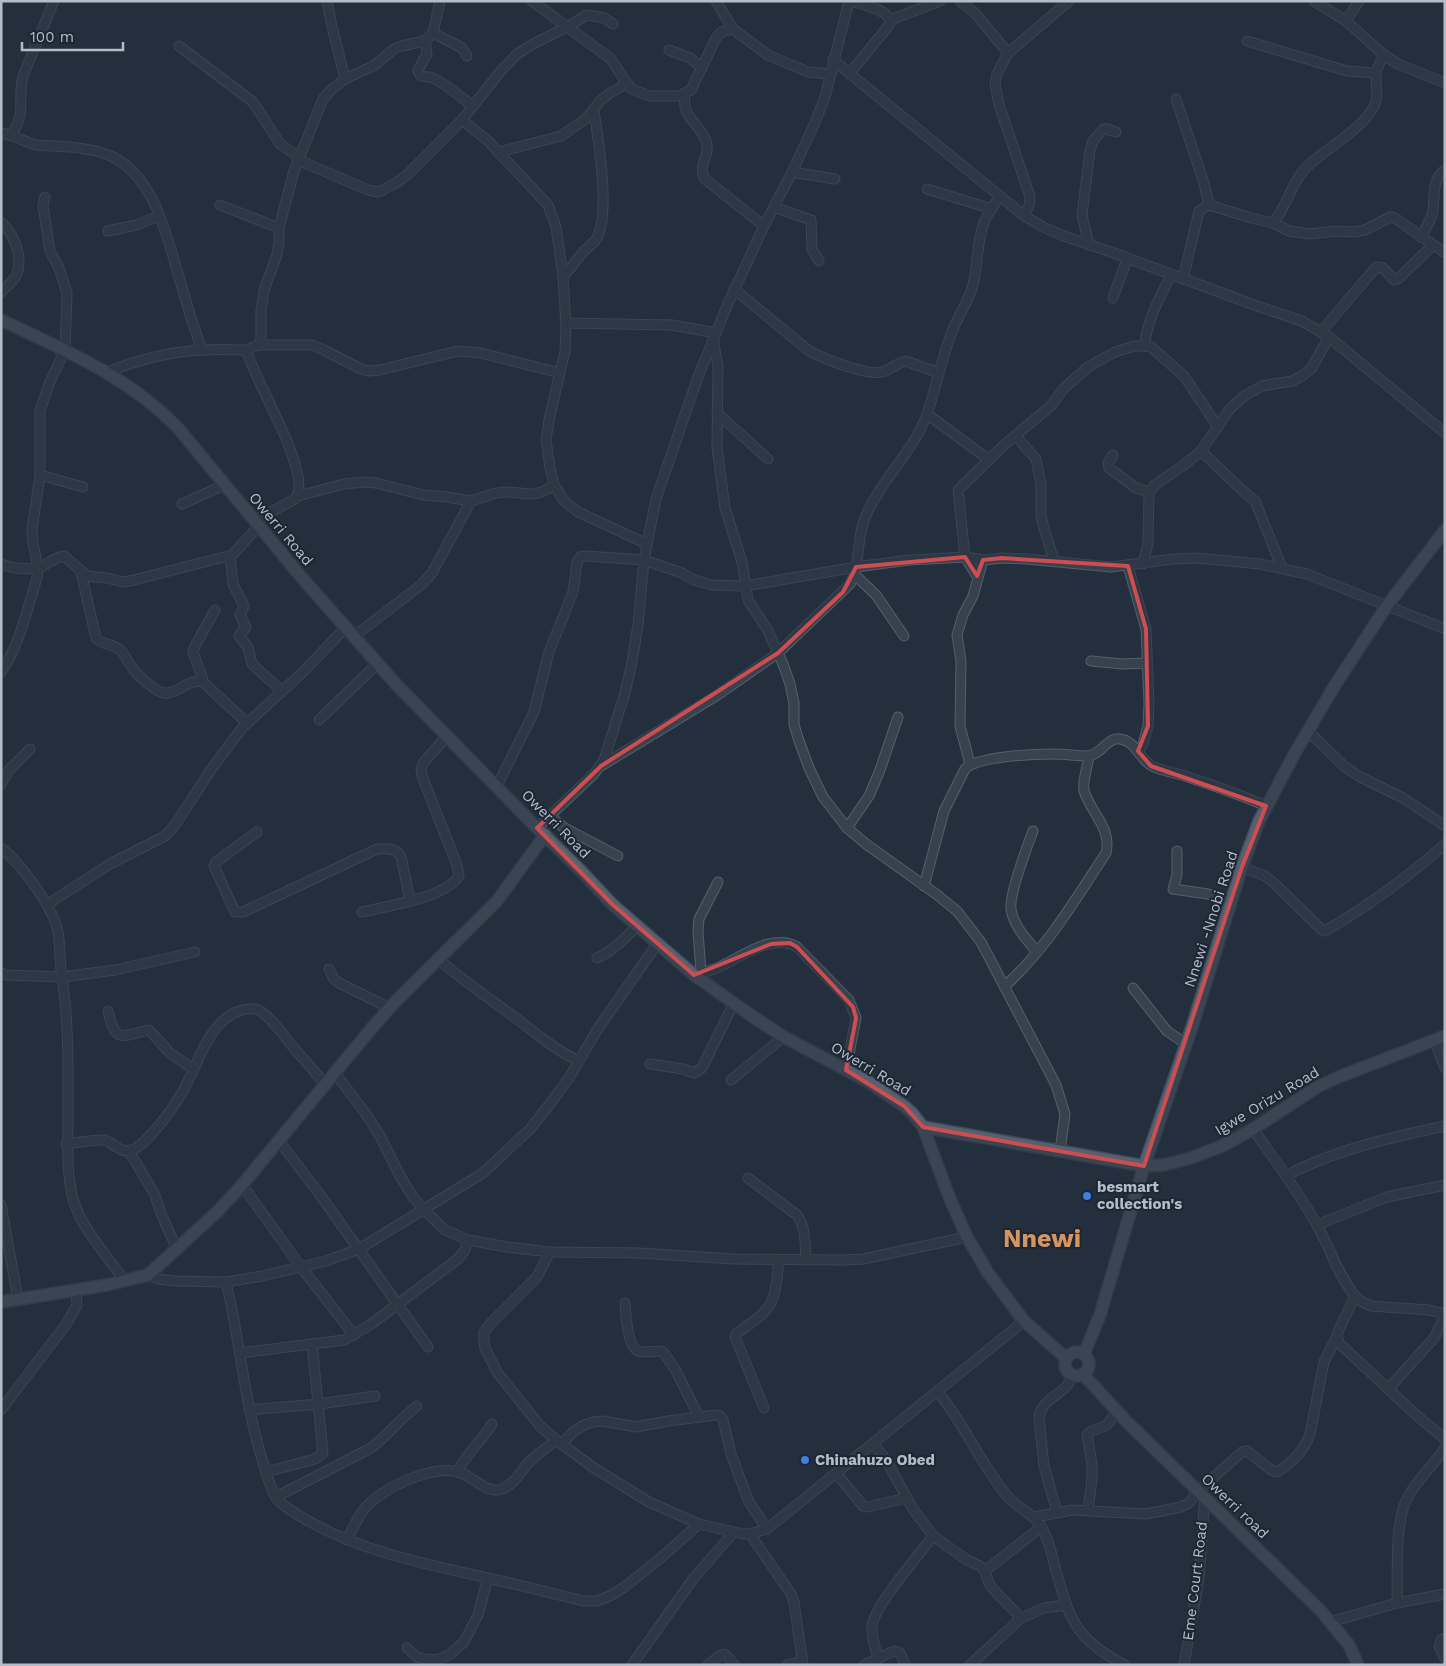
<svg xmlns="http://www.w3.org/2000/svg" width="1446" height="1666" font-family="'Work Sans',sans-serif">
	<style>
		.lines { fill: none; stroke-linecap: round; stroke-linejoin: round }
		.minor-casing { stroke: #565f6c; stroke-width: 11 }
		.major-casing { stroke: #414a57; stroke-width: 14 }
		.minor { stroke: #38414e; stroke-width: 9 }
		.major { stroke: #56606e; stroke-width: 11 }
		.marked { fill: none; stroke: #ce4d50; stroke-width: 4; stroke-linejoin: round }
		.shop-dot { fill: #3f7fe0; stroke: #1d2633; stroke-width: 2 }
		.labels { text-anchor: middle; dominant-baseline: central; stroke-width: 4; stroke-linejoin: round; paint-order: stroke }
		.street-label { font-size: 15px; fill: #b4bcc9; stroke: #1d2633 }
		.poi-label { font-size: 15px; font-weight: bold; fill: #b4bcc9; stroke: #1d2633; text-anchor: start }
		.town-label { font-size: 25px; font-weight: bold; fill: #d59563; stroke: #1d2633 }
	</style>
	<rect width="100%" height="100%" fill="#242f3e"/>
	<g class="lines">
		<defs>
			<g id="minor">
				<polyline points="327,1 331,22 345,79"/>
				<polyline points="532,1 611,59 627,84 632,89 649,96 679,96 691,90 716,38 721,32 733,29"/>
				<polyline points="716,1 733,29 768,55 808,72 831,74"/>
				<path d="M851 1C862 4 886 9 890 20"/>
				<polyline points="960,1 975,13 1008,53"/>
				<polyline points="1314,1 1346,21 1384,55 1398,64 1445,83"/>
				<polyline points="890,20 940,1"/>
				<polyline points="1346,21 1359,1"/>
				<polyline points="433,33 462,48 467,56"/>
				<path d="M425 41 427 54 418 70C420 80 426 75 433 78 447 84 460 97 473 106"/>
				<polyline points="1247,41 1347,71 1376,73"/>
				<polyline points="179,46 253,102 280,144 299,157"/>
				<polyline points="669,50 690,58 702,68"/>
				<polyline points="833,60 1023,215 1043,227 1064,236 1114,253 1257,306 1302,321 1329,337 1445,433"/>
				<polyline points="850,73 890,24 890,20"/>
				<path d="M685 94C685 97 684 102 685 106 687 120 704 129 707 144 709 157 697 167 705 179L764 226"/>
				<polyline points="1176,99 1204,183 1209,205"/>
				<polyline points="462,120 488,141 548,205 556,227 563,276 566,327 565,351 549,420 546,440 550,468 554,485 564,501 578,512 647,544"/>
				<path d="M1 133C14 135 24 142 36 145 59 147 86 146 108 155 155 173 168 241 181 284 187 306 194 328 202 350"/>
				<path d="M11 135C27 113 17 100 23 76L54 1"/>
				<polyline points="499,152 561,136 587,118 600,101 610,93 627,84"/>
				<polyline points="298,160 368,190 379,192 396,183 407,175 462,120 500,72 517,54 533,44 567,27 587,15 604,18 613,24"/>
				<polyline points="792,172 835,179"/>
				<polyline points="927,189 992,209"/>
				<polyline points="220,205 279,228"/>
				<polyline points="774,207 811,220 812,249 819,261"/>
				<path d="M1023 215C1029 209 1030 204 1030 196L999 105 995 84 997 74 1008 53 1069 1"/>
				<path d="M1 222C14 234 23 256 17 274 14 281 6 287 1 292"/>
				<path d="M1273 223C1288 205 1292 179 1310 164 1329 146 1365 128 1375 104 1379 94 1375 83 1376 73 1377 67 1381 61 1384 55"/>
				<polyline points="108,231 136,225 159,216"/>
				<path d="M1421 237C1425 230 1429 223 1432 215 1436 200 1430 179 1445 170"/>
				<polyline points="1089,245 1082,215 1090,150 1093,141 1103,129 1107,129 1116,132"/>
				<path d="M563 276C571 269 576 260 583 252 588 247 595 243 598 236 610 208 598 140 594 110"/>
				<polyline points="1183,279 1199,211 1209,205 1251,218 1273,223 1289,231 1310,234 1335,231 1355,232 1365,230 1390,217 1395,218 1445,253"/>
				<path d="M734 289 808 350C821 358 867 376 882 372 891 370 898 362 906 361L939 373"/>
				<polyline points="1113,298 1127,259"/>
				<polyline points="566,323 672,325 716,333"/>
				<polyline points="1321,332 1371,273 1377,267 1383,268 1394,280 1398,279 1433,245"/>
				<polyline points="713,339 718,366 717,448 725,508 742,562 748,600 767,629 783,664 790,684 794,703 794,724 798,738 809,768 823,797 847,828 866,844 936,894 957,911 981,942 1056,1085 1065,1114 1060,1151"/>
				<polyline points="258,345 312,345 324,350 359,368 368,371 380,370 458,351 481,353 560,373"/>
				<path d="M1144 346C1149 316 1158 301 1171 275"/>
				<polyline points="246,350 258,345 261,339 261,311 264,290 277,255 279,241 279,228 294,171 323,99 332,89 345,79 375,65 394,49 401,46 425,41 433,33 440,1"/>
				<path d="M108 372C136 360 173 351 203 350 218 349 232 350 246 350 250 361 255 372 260 383 269 404 312 480 295 499L254 521"/>
				<polyline points="717,413 768,459"/>
				<polyline points="927,414 988,459"/>
				<polyline points="1016,436 1036,459 1041,484 1041,516 1044,528 1054,561"/>
				<polyline points="1201,451 1243,491 1255,501 1282,568"/>
				<polyline points="1113,455 1108,463 1109,468 1136,488 1149,492"/>
				<polyline points="40,475 83,487"/>
				<polyline points="298,496 344,484 365,482 376,483 423,495 447,497 471,501"/>
				<polyline points="182,504 224,485"/>
				<polyline points="230,556 233,584 244,606 240,615 246,627 239,636 248,647 252,664 282,691"/>
				<path d="M1 564C10 568 28 570 38 568 47 565 54 557 64 556L87 576 107 578 123 582 134 580 232 555 259 526"/>
				<polyline points="1143,564 1148,543 1149,492 1156,484 1184,465 1201,451 1229,410 1244,396 1262,386 1292,381 1302,376 1311,369 1329,337"/>
				<polyline points="1128,566 1146,629 1149,703 1148,726 1143,744 1138,751"/>
				<path d="M81 572 96 638C103 646 113 643 120 650 125 654 127 661 131 666 136 674 155 692 164 693 178 695 190 676 204 683"/>
				<polyline points="855,575 876,595 904,636"/>
				<polyline points="977,576 965,557 958,490 1004,445 1052,405 1063,389 1088,367 1115,352 1134,346 1144,346 1151,347 1184,376 1218,427"/>
				<polyline points="215,610 195,646 193,652 204,683 247,723"/>
				<path d="M353 637 421 585 432 573 471 501C482 498 494 492 505 492 529 492 532 500 554 485"/>
				<polyline points="1091,661 1123,664 1147,663"/>
				<path d="M1 672C20 645 27 609 37 578L38 568 33 543 32 530 40 475V411L49 384 65 350 67 293 59 268 50 251 43 206 45 197"/>
				<polyline points="319,720 377,664"/>
				<polyline points="1308,731 1344,766 1360,777 1403,798 1445,826"/>
				<polyline points="970,764 960,726 961,661 957,635 963,615 973,596 983,560"/>
				<path d="M601 766 716 696 778 653 850 584C861 564 856 539 865 518 881 479 913 453 927 414 937 385 942 355 954 327 960 313 969 300 973 285 978 266 977 235 986 218 990 210 995 203 1000 196"/>
				<polyline points="1,784 10,769 30,749"/>
				<polyline points="497,786 534,712 549,652 573,592 577,562 580,557 585,556 644,560 682,573 694,580 712,585 745,586 856,567 909,560 947,558 965,557 983,560 1002,558 1027,559 1111,567 1173,559 1197,558 1260,564 1307,574 1445,629"/>
				<polyline points="549,815 563,827 618,856"/>
				<polyline points="537,828 594,774 604,760 625,693 632,662 638,625 644,560 656,499 698,377 727,306 764,226 792,172 814,125 825,97 849,1"/>
				<polyline points="847,828 869,796 880,770 898,717"/>
				<path d="M1033 831C1027 847 1009 894 1011 909 1013 925 1027 940 1037 952"/>
				<path d="M257 832 216 862 214 866 235 912H243L377 849C386 849 396 847 401 857L410 900"/>
				<path d="M1 848C20 862 51 905 57 928 61 943 59 961 62 977 69 1023 68 1069 68 1116 68 1145 66 1170 73 1199 81 1228 108 1257 125 1281"/>
				<polyline points="1177,851 1177,875 1173,889 1208,894 1231,901"/>
				<path d="M1242 867 1265 876 1274 883 1321 929 1325 931C1368 906 1408 877 1445 844"/>
				<path d="M924 886 944 811 965 769C978 756 1034 754 1054 754 1065 754 1077 756 1088 756 1101 755 1107 737 1120 739 1136 741 1139 759 1152 766 1161 771 1177 773 1188 777 1215 786 1241 795 1266 806"/>
				<polyline points="48,904 110,864 165,836 175,825 210,771 242,728 304,671 345,628"/>
				<path d="M362 912C386 906 446 898 459 876L457 865 422 776 421 768 424 762 447 736"/>
				<path d="M597 958C613 951 624 939 637 926"/>
				<path d="M439 960C464 981 490 999 516 1018 537 1034 555 1050 579 1061"/>
				<polyline points="329,969 334,979 339,983 390,1008"/>
				<polyline points="1,973 6,975 62,977 115,970 195,952"/>
				<polyline points="701,973 698,931 699,919 718,882"/>
				<path d="M694 975C702 973 710 971 717 968 740 958 772 932 797 947L849 1000 856 1018 846 1070"/>
				<path d="M1005 986C1047 948 1075 900 1106 853 1112 828 1091 813 1084 791 1082 781 1088 766 1089 756"/>
				<polyline points="1133,988 1167,1031 1186,1044"/>
				<path d="M108 1011C116 1043 119 1037 149 1030L170 1053 193 1069"/>
				<polyline points="1434,1040 1445,1068"/>
				<polyline points="650,1064 683,1069 694,1073 702,1068 734,1003"/>
				<polyline points="335,1073 366,1114 380,1136 400,1176 413,1197 424,1210 445,1230 468,1240 507,1247 550,1252 639,1253 733,1259 843,1260 863,1259 967,1237"/>
				<polyline points="731,1080 775,1044 782,1036"/>
				<path d="M1253 1129C1275 1160 1298 1191 1317 1225 1330 1248 1338 1275 1355 1296 1359 1301 1364 1303 1371 1306L1429 1310 1445 1314"/>
				<polyline points="279,1141 318,1192 428,1347"/>
				<path d="M66 1144C74 1143 98 1139 104 1140 114 1143 121 1154 132 1150 147 1144 171 1111 180 1096 197 1070 207 1019 242 1010 249 1008 257 1008 263 1013 275 1022 284 1036 293 1047 304 1060 315 1072 326 1085"/>
				<polyline points="129,1151 155,1195 162,1216 177,1249"/>
				<path d="M1286 1176C1333 1150 1393 1137 1445 1126"/>
				<path d="M748 1178 797 1215C806 1228 805 1244 806 1260"/>
				<polyline points="242,1185 301,1267 354,1335"/>
				<polyline points="1,1205 18,1299"/>
				<polyline points="1317,1225 1387,1197 1445,1185"/>
				<polyline points="550,1252 537,1277 490,1324 484,1332 484,1340 485,1348 497,1372 540,1426 556,1440 594,1468 649,1502 699,1524 743,1534 750,1534 767,1529 1024,1321"/>
				<polyline points="148,1275 158,1279 175,1281 226,1282 262,1276 326,1261 359,1249 483,1173 531,1128 552,1101 569,1078 597,1030 657,944"/>
				<path d="M226 1282C240 1340 244 1399 261 1456 265 1469 269 1484 275 1496 280 1505 290 1509 298 1515 355 1550 423 1564 488 1578 520 1585 551 1593 583 1601H597L610 1596 623 1588 656 1562 699 1524"/>
				<polyline points="1355,1296 1338,1332 1337,1336 1339,1343 1415,1414 1445,1439"/>
				<path d="M625 1303C626 1314 627 1346 638 1351 645 1353 655 1351 662 1351L664 1353 675 1369 699 1417"/>
				<polyline points="240,1353 344,1340 370,1325 458,1259 465,1250 468,1240"/>
				<polyline points="1389,1388 1434,1338 1445,1316"/>
				<path d="M938 1392C965 1425 981 1465 1008 1497 1019 1510 1033 1512 1042 1528 1049 1540 1052 1554 1055 1567 1069 1618 1075 1640 1125 1665"/>
				<path d="M764 1408 735 1337 736 1334C746 1326 759 1319 767 1309 777 1297 777 1275 779 1260"/>
				<polyline points="1,1410 67,1323 77,1305 76,1290"/>
				<polyline points="249,1410 319,1404 375,1396"/>
				<polyline points="562,1444 573,1432 584,1425 593,1422 603,1421 636,1427 668,1421 716,1415 720,1416 723,1420 731,1454 749,1502 767,1529"/>
				<polyline points="873,1444 885,1458 913,1509 933,1536 967,1560 980,1566 985,1571 988,1581 992,1588 1021,1618"/>
				<path d="M458 1471C464 1456 482 1441 492 1424"/>
				<polyline points="266,1472 315,1459 323,1453 312,1344"/>
				<polyline points="837,1474 863,1506 867,1507 907,1498"/>
				<path d="M276 1497 371 1448C388 1435 400 1419 417 1406"/>
				<polyline points="1088,1510 1092,1479 1092,1464 1087,1435 1090,1432 1107,1425 1117,1411"/>
				<path d="M1057 1512 1044 1466 1039 1417C1043 1395 1070 1394 1071 1375"/>
				<path d="M1035 1517 1072 1510 1146 1514 1181 1507 1189 1503 1198 1491 1242 1452 1247 1451 1271 1470 1277 1472C1292 1463 1304 1451 1310 1434L1324 1362 1337 1336"/>
				<polyline points="750,1534 791,1594 794,1602 803,1665"/>
				<path d="M347 1540C353 1528 358 1516 366 1507 384 1487 435 1463 461 1473 473 1477 488 1495 502 1489 514 1485 521 1471 529 1462 537 1454 547 1448 556 1440"/>
				<polyline points="985,1571 1041,1527"/>
				<path d="M1397 1603C1398 1573 1395 1537 1403 1509 1410 1485 1432 1468 1445 1448"/>
				<polyline points="1330,1622 1397,1603 1445,1594"/>
				<polyline points="1445,1638 1441,1640 1439,1646 1445,1658"/>
				<polyline points="407,1648 417,1657 428,1660 439,1659 449,1655 464,1642 478,1615 488,1578"/>
				<path d="M878 1657C875 1647 871 1637 872 1626 874 1606 919 1555 933 1536"/>
				<polyline points="632,1665 693,1579 733,1533"/>
				<polyline points="708,1665 719,1656 724,1654 728,1657 734,1665"/>
				<polyline points="787,1665 802,1662"/>
				<polyline points="864,1665 894,1651 900,1653 905,1665"/>
				<polyline points="970,1665 1021,1618 1044,1608 1066,1605"/>
				<polyline points="1184,1665 1199,1578 1205,1497"/>
			</g>
			<g id="major">
				<path d="M1 320C66 351 128 376 178 428L302 578 395 683 537 828 582 872 613 905 694 975 752 1016 782 1036 867 1081 904 1106 912 1113 923 1127 950 1199 967 1237 988 1273 1024 1321 1066 1358"/>
				<polyline points="923,1127 1144,1166 1164,1165 1191,1158 1222,1146 1253,1129 1319,1086 1341,1076 1445,1036"/>
				<polyline points="1,1302 107,1285 148,1275 218,1211 242,1185 371,1029 394,1003 497,901 545,835"/>
				<circle cx="1077" cy="1364" r="12"/>
				<polyline points="1084,1354 1100,1315 1144,1166 1192,1027 1242,867 1259,821 1295,753 1335,685 1386,607 1445,530"/>
				<polyline points="1083,1374 1125,1420 1321,1611 1349,1645 1358,1665"/>
			</g>
		</defs>
		<use href="#minor" class="minor-casing"/>
		<use href="#major" class="major-casing"/>
		<use href="#minor" class="minor"/>
		<use href="#major" class="major"/>
	</g>
	<path d="M0 0H1446V1666H0ZM965 557 977 576 983 560 1002 558 1128 566 1146 629 1148 726 1138 751 1151 766 1266 806 1242 867 1144 1166 923 1127 904 1106 846 1070 856 1018 853 1007 797 947 790 943 771 944 694 975 613 905 537 828 601 766 778 653 843 592 856 567Z" fill="#242f3e" fill-opacity=".55" fill-rule="evenodd"/>
	<path class="marked" d="M965 557 977 576 983 560 1002 558 1128 566 1146 629 1148 726 1138 751 1151 766 1266 806 1242 867 1144 1166 923 1127 904 1106 846 1070 856 1018 853 1007 797 947 790 943 771 944 694 975 613 905 537 828 601 766 778 653 843 592 856 567Z"/>
	<g class="shop-dot">
		<circle cx="1087" cy="1196" r="5"/>
		<circle cx="805" cy="1460" r="5"/>
	</g>
	<g class="labels">
		<g class="street-label">
			<text transform="translate(281 529) rotate(50)">Owerri Road</text>
			<text transform="translate(556 824) rotate(45)">Owerri Road</text>
			<text transform="translate(1211 919) rotate(-72)">Nnewi -Nnobi Road</text>
			<text transform="translate(871 1069) rotate(31)">Owerri Road</text>
			<text transform="translate(1267 1101) rotate(-31)">Igwe Orizu Road</text>
			<text transform="translate(1235 1506) rotate(44)">Owerri road</text>
			<text transform="translate(1195 1581) rotate(-83)">Eme Court Road</text>
		</g>
		<g class="poi-label">
			<text x="1097" y="1187">besmart<tspan x="1097" dy="17">collection's</tspan></text>
			<text x="815" y="1460">Chinahuzo Obed</text>
		</g>
		<g class="town-label">
			<text x="1042" y="1238">Nnewi</text>
		</g>
	</g>
	<rect width="1446" height="1666" fill="none" stroke="#b4bcc9" stroke-width="5"/>
	<path d="M22 42v8h101v-8" fill="none" stroke="#b4bcc9" stroke-width="2.5"/>
	<text x="30" y="42" font-size="15" fill="#b4bcc9" stroke="#1d2633" stroke-width="4" paint-order="stroke">100 m</text>
</svg>
